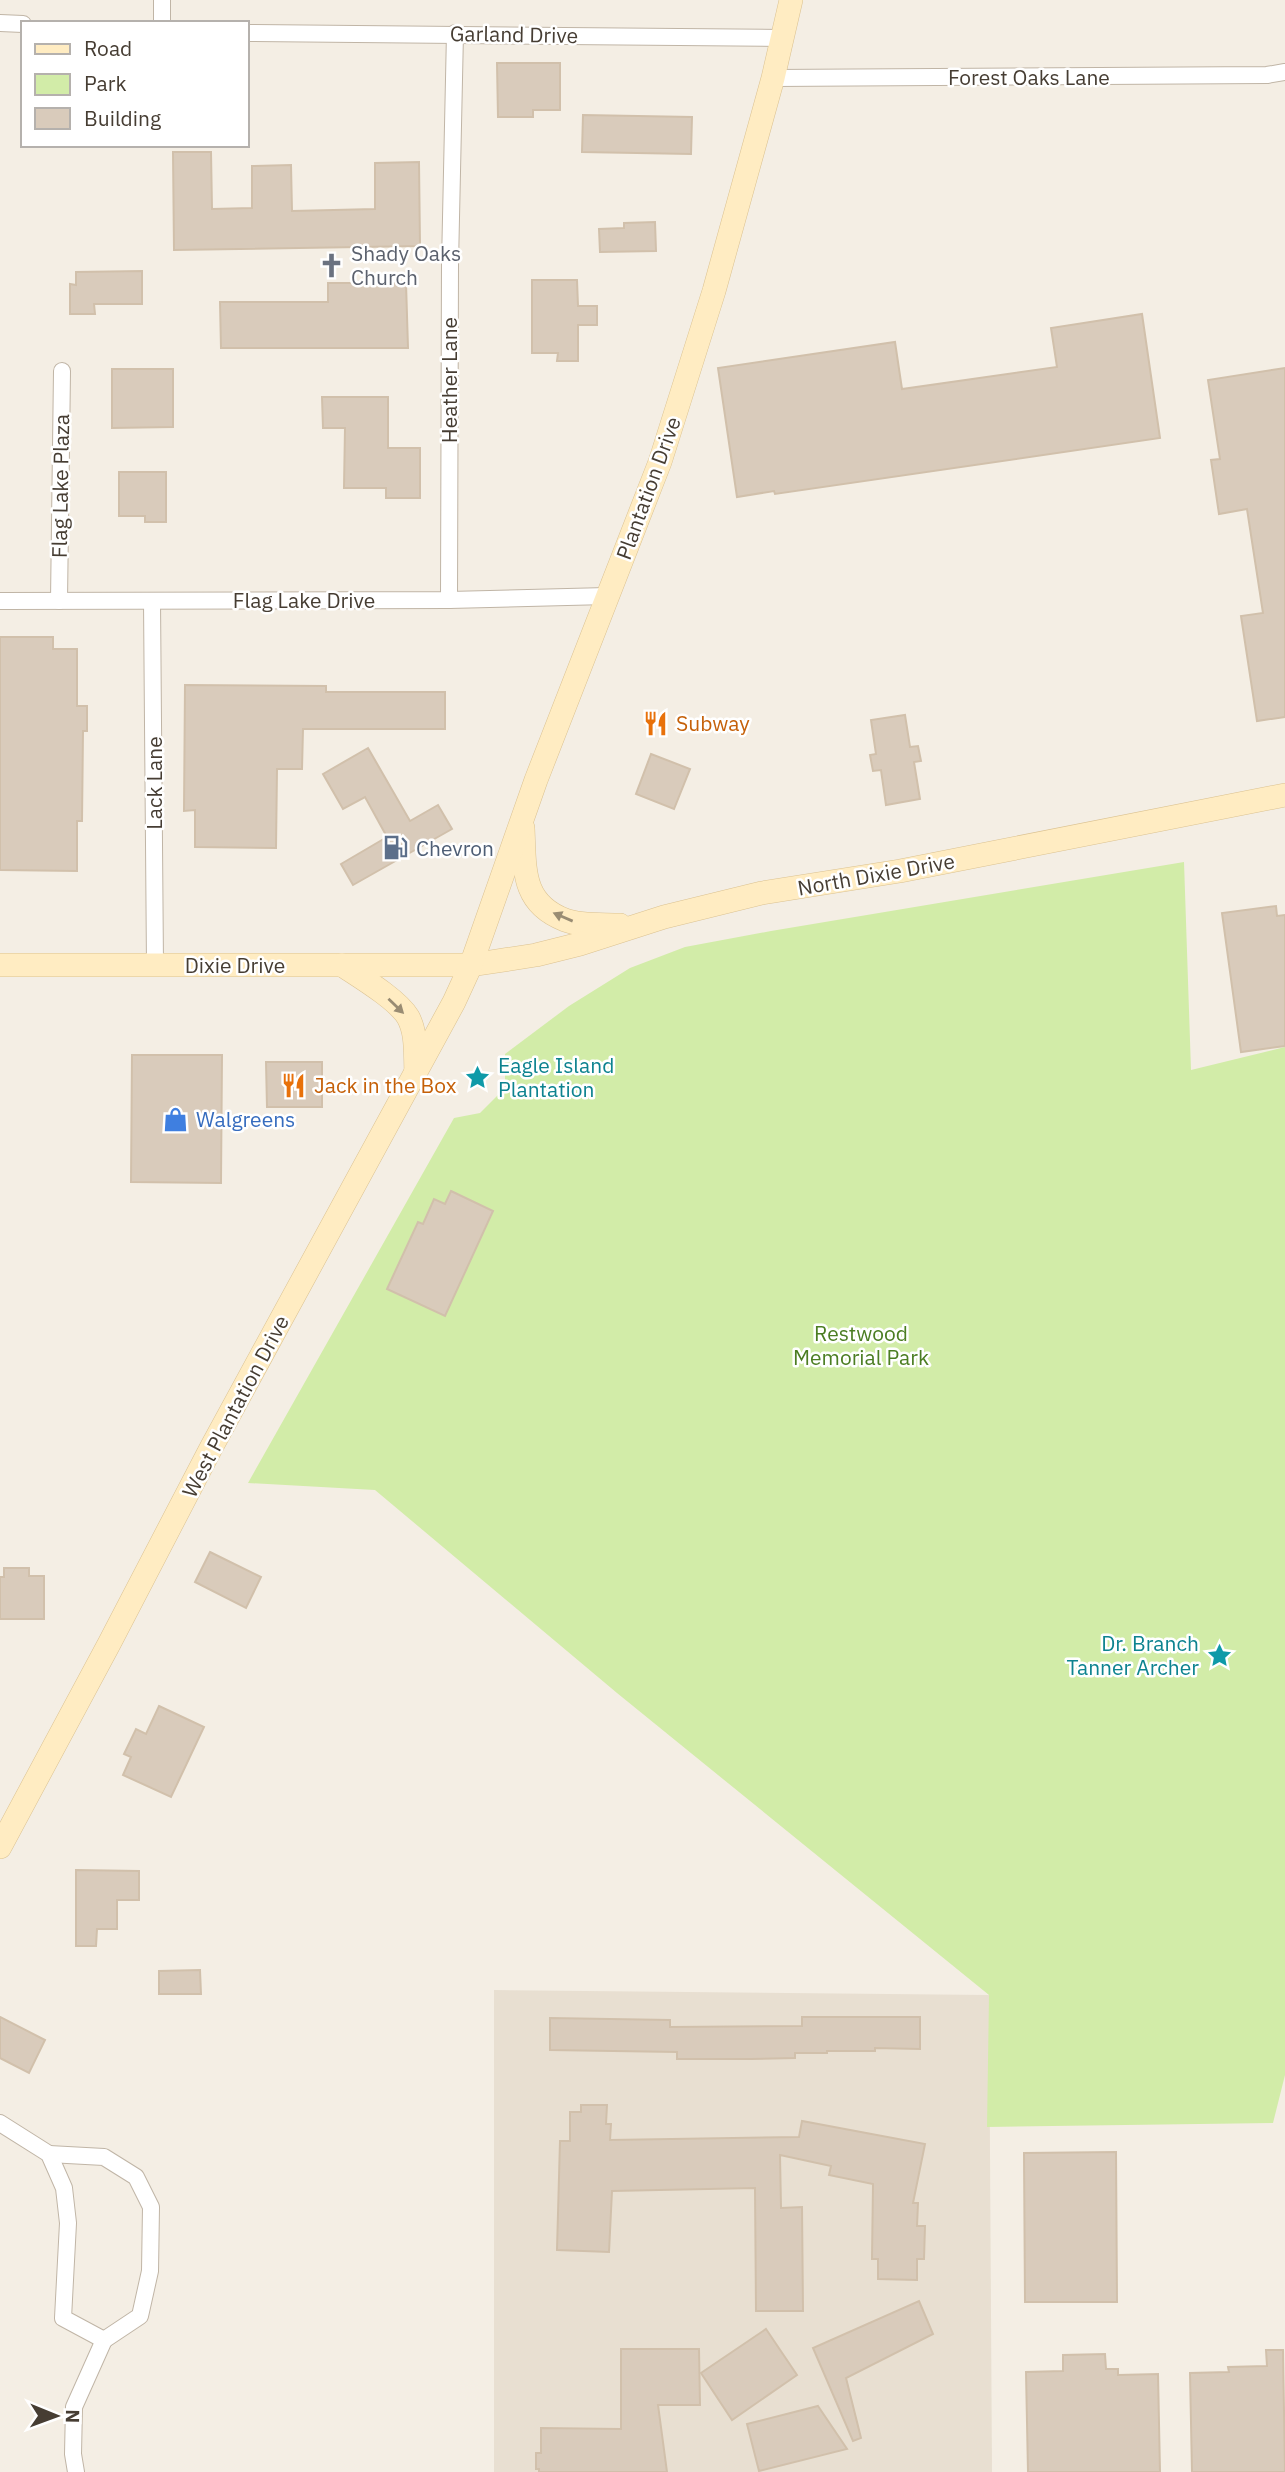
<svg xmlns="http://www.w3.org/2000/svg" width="1285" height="2472" font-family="'IBM Plex Sans',sans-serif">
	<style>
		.residential { fill: #e8dfd1 }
		.green { fill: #d2eca8 }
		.building { fill: #d9cbbb; stroke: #d1c0ab; stroke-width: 2 }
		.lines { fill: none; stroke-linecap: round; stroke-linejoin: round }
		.street-casing { stroke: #c0b5a6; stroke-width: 18 }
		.secondary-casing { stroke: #dbc291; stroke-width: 24 }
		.street { stroke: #fff; stroke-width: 16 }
		.secondary { stroke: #ffecc2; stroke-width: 23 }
		.oneway { fill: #998c73 }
		.labels { text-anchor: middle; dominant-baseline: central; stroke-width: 5; stroke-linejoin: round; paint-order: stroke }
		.street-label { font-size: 21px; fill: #463d33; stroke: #fff }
		.worship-label { font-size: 21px; fill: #5b616d; stroke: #fff; text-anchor: start }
		.food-label { font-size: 21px; fill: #c56008; stroke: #fff; text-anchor: start }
		.service-label { font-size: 21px; fill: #4e5e75; stroke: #fff; text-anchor: start }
		.culture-label { font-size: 21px; fill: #0d838f; stroke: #fff; text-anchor: start }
		.shop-label { font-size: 21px; fill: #366cbe; stroke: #fff; text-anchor: start }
		.park-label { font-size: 21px; fill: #4b7d22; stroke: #fff }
	</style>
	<rect width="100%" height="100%" fill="#f4eee4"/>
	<polygon class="residential" points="494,1990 989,1995 992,2472 494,2472"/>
	<polygon class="green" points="1184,862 1191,1070 1285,1047 1285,2075 1273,2123 987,2127 989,1995 617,1693 375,1490 248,1483 454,1118 480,1113 505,1088 505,1054 569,1006 630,968 685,947 771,931"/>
	<g class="building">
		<polygon points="497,63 560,63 560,110 533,110 533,117 498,117"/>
		<polygon points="583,115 692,117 691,154 582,152"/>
		<polygon points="173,152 211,152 212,209 252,208 252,166 291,165 292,211 375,209 375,163 419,162 420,246 174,250"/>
		<polygon points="655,222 656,251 600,252 599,229 624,228 624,223"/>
		<polygon points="142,271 142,304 94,304 95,314 70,314 70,284 76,285 76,272"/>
		<polygon points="532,280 577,280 578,306 597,306 597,325 578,325 578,361 557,361 558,353 532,353"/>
		<polygon points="328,283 406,283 408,348 221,348 220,302 328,302"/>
		<polygon points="1142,314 1160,438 775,494 774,491 737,497 718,368 895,342 902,389 1057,367 1051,328"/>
		<polygon points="1285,368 1285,717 1257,721 1241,616 1263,613 1247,509 1219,514 1211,460 1220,459 1208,380"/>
		<polygon points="112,369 173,369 173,427 112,428"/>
		<polygon points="322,397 388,397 388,448 420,448 420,498 386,498 386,488 344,488 345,428 323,428"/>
		<polygon points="119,472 166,472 166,522 145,522 145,516 119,516"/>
		<polygon points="0,637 53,637 53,649 77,649 77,706 87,706 87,731 83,731 82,821 77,821 77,871 0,870"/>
		<polygon points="185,685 326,686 326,692 445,692 445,729 303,729 302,769 277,769 276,848 195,847 195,810 184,811"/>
		<polygon points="905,715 910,747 918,746 921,761 914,762 920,799 886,805 881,770 873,771 870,755 876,754 871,720"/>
		<polygon points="368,748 410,821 438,805 452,829 353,885 341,864 387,837 365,797 343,809 323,774"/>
		<polygon points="651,754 690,769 674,809 636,794"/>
		<polygon points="1276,906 1277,916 1285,915 1285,1046 1241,1052 1222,913"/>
		<polygon points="132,1055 222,1055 221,1183 131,1182"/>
		<polygon points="266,1062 322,1062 322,1107 267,1107"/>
		<polygon points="451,1191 493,1211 445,1316 387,1289 418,1222 423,1224 434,1199 445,1204"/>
		<polygon points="210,1552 261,1577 246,1608 195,1582"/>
		<polygon points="4,1568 29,1568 29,1576 44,1576 44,1619 0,1619 0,1577 4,1577"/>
		<polygon points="159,1706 204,1727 171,1797 123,1775 131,1757 124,1754 136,1729 146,1734"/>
		<polygon points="76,1870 139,1871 139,1900 117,1900 117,1929 97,1929 96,1946 76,1946"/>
		<polygon points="200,1970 201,1994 159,1994 159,1971"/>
		<polygon points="0,2017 45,2040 29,2073 0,2058"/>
		<polygon points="802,2017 920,2017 920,2049 875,2048 875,2051 827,2051 827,2053 795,2053 795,2058 751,2059 677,2059 677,2052 550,2050 550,2018 670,2020 670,2027 802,2026"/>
		<polygon points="581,2105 607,2105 606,2124 611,2124 610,2140 799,2137 802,2121 925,2144 913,2203 918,2203 917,2226 925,2226 924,2259 917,2259 917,2280 878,2279 878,2259 872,2259 873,2184 829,2175 831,2166 780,2155 781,2208 802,2207 803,2311 756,2311 755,2188 612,2191 609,2252 557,2250 560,2141 570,2141 570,2112 581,2112"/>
		<polygon points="1116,2152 1117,2302 1025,2302 1024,2153"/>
		<polygon points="919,2301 933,2334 846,2378 861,2438 853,2441 813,2348"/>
		<polygon points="766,2329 797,2375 732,2420 701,2373"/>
		<polygon points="621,2349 699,2349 700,2405 658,2405 667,2472 539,2472 539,2469 536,2469 536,2453 541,2453 541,2428 621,2429"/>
		<polygon points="1266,2350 1283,2350 1285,2472 1192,2472 1190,2373 1229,2372 1228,2367 1267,2366"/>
		<polygon points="1105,2354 1106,2369 1118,2369 1118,2375 1158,2374 1160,2472 1028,2472 1026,2372 1063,2371 1063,2355"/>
		<polygon points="818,2406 847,2449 759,2471 747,2424"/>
	</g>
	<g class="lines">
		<defs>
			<g id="street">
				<polyline points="162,0 162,23"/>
				<polyline points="0,23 23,24"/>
				<polyline points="247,33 782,38"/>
				<polyline points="773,78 1267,75 1285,72"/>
				<polyline points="449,600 450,264 455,33"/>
				<polyline points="0,601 449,600 607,596"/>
				<polyline points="59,601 62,371"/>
				<polyline points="152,601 155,965"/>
				<polyline points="0,2123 49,2154 64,2188 68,2223 63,2318 104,2340"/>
				<polyline points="49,2154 104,2157 136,2177 151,2207 150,2271 140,2316 104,2340"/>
				<polyline points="76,2472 73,2454 74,2407 104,2340"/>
			</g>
			<g id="secondary">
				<path d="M523 828C525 869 521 903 565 920 580 926 604 924 620 925"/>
				<polyline points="0,965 471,965 536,955 580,944 664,917 762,893 900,871 1285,795"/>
				<path d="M342 965C360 977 397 999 408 1017 417 1033 415 1055 416 1072"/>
				<polyline points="0,1847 109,1644 211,1448 454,1002 471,965 536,780 660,462 714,291 773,78 791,0"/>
			</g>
		</defs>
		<use href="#street" class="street-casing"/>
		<use href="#secondary" class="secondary-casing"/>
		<use href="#street" class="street"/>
		<use href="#secondary" class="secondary"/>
	</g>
	<defs><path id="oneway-solid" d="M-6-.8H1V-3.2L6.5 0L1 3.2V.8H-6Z" transform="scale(1.75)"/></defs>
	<g class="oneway">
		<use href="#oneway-solid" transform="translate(563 917) rotate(-157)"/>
		<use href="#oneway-solid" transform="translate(396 1006) rotate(44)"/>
	</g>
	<defs>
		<symbol id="church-bare" viewBox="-9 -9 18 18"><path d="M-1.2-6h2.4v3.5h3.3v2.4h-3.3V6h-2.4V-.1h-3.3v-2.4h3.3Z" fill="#6b7280" stroke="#fff" stroke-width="2.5" paint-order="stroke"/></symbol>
		<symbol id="restaurant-bare" viewBox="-9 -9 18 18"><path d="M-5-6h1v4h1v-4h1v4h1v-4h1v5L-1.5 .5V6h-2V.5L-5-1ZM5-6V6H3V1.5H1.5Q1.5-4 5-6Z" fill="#e8710a" stroke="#fff" stroke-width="2.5" paint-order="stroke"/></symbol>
		<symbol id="fuel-bare" viewBox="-9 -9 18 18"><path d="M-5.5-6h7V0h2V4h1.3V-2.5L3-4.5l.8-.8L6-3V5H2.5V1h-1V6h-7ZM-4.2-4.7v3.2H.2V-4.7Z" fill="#5c6f8a" stroke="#fff" stroke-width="2.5" paint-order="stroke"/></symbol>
		<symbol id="sight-bare" viewBox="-9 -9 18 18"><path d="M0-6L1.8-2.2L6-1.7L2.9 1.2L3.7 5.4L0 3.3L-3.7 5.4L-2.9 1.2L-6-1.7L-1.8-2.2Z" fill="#0f9aa8" stroke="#fff" stroke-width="2.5" paint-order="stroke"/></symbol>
		<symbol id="shop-bare" viewBox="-9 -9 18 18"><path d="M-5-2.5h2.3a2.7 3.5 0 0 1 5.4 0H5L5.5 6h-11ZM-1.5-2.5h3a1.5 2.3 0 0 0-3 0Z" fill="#3f7fe0" stroke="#fff" stroke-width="2.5" paint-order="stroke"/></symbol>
	</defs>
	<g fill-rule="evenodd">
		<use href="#church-bare" x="314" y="248" width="35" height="35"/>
		<use href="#restaurant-bare" x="638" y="706" width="35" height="35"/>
		<use href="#fuel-bare" x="378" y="830" width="35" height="35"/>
		<use href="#sight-bare" x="460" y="1060" width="35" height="35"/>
		<use href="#restaurant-bare" x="276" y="1068" width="35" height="35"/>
		<use href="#shop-bare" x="158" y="1102" width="35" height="35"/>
		<use href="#sight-bare" x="1202" y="1638" width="35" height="35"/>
	</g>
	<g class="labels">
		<g class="street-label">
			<text transform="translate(514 34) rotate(1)">Garland Drive</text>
			<text x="1029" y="77">Forest Oaks Lane</text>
			<text transform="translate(449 380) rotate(-90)">Heather Lane</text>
			<text transform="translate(60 486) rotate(-89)">Flag Lake Plaza</text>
			<text transform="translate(648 488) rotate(-70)">Plantation Drive</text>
			<text x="304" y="600">Flag Lake Drive</text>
			<text transform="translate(154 783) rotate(-90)">Lack Lane</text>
			<text transform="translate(876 874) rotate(-10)">North Dixie Drive</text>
			<text x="235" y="965">Dixie Drive</text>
			<text transform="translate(235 1406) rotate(-62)">West Plantation Drive</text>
		</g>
		<g class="worship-label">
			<text x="351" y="253">Shady Oaks<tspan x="351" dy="24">Church</tspan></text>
		</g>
		<g class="food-label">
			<text x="676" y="723">Subway</text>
			<text x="314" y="1085">Jack in the Box</text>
		</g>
		<g class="service-label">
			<text x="416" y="848">Chevron</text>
		</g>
		<g class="culture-label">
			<text x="498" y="1065">Eagle Island<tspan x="498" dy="24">Plantation</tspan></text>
			<text x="1199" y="1643" text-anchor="end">Dr. Branch<tspan x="1199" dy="24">Tanner Archer</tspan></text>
		</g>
		<g class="shop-label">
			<text x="196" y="1119">Walgreens</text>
		</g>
		<g class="park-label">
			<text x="861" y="1333">Restwood<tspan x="861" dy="24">Memorial Park</tspan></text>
		</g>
	</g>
	<rect x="21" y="21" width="228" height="126" fill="#ffffff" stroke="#b5b1ad" stroke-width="2"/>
	<rect x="35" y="44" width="35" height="10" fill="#ffecc2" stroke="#b5b1ad" stroke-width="2"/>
	<text x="84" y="56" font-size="21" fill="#463d33">Road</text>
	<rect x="35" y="74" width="35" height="21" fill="#d2eca8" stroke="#b5b1ad" stroke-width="2"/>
	<text x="84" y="91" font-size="21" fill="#463d33">Park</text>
	<rect x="35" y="108" width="35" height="21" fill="#d9cbbb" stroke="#b5b1ad" stroke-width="2"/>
	<text x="84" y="126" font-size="21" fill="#463d33">Building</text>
	<g transform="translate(56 2416) rotate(91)" stroke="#ffffff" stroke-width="5" paint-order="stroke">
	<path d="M0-5L12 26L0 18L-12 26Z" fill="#463d33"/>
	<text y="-10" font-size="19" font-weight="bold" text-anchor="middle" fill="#463d33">N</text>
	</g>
</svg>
